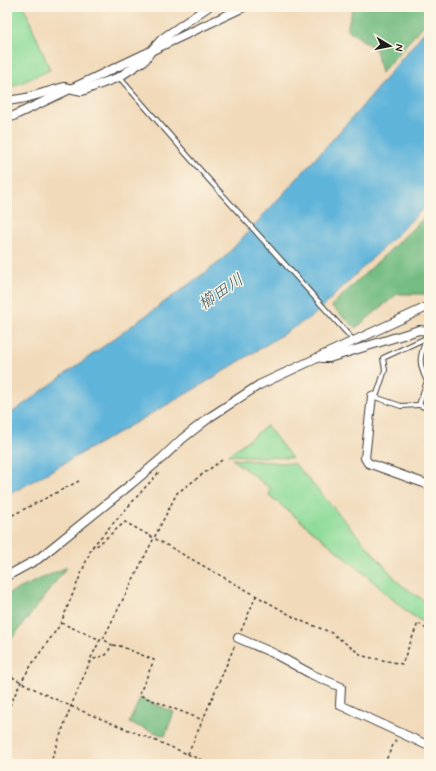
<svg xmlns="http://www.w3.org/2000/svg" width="436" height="771" font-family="Mynerve,'Klee One',sans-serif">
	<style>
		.green { fill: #8fdc9a; stroke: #567c5b }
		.forest { fill: #73bc82; stroke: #486c4f }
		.water { fill: #5eb4da; stroke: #3d687b }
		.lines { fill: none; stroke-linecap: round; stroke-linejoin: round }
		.lane-casing { stroke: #3c3834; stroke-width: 6 }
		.street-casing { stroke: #3c3834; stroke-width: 10 }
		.path { stroke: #3c3834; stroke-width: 1.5; stroke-dasharray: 3 3; stroke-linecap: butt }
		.lane { stroke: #fff; stroke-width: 4 }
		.street { stroke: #fff; stroke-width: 8 }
		.labels { text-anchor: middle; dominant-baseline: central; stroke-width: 3; stroke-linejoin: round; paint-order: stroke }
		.water-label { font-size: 17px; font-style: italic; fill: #365968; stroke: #fcf5e5 }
	</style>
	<rect width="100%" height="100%" fill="#fcf5e5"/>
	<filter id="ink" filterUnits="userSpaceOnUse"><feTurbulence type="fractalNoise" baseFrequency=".025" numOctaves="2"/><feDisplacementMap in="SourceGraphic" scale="8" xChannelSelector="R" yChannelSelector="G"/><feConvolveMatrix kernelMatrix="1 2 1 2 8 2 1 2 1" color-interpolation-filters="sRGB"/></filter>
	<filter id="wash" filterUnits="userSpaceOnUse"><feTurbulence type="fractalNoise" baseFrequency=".012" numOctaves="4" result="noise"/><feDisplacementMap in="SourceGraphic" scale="16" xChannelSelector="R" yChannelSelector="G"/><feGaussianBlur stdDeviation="0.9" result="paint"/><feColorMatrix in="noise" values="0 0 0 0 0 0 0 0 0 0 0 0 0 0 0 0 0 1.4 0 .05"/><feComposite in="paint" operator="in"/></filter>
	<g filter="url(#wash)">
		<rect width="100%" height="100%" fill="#f1daba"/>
		<g class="green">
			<polygon points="7,7 24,7 50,70 7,89"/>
			<polygon points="267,426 292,458 228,455"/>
			<polygon points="232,459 295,464 400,584 429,604 429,626 407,612 366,575 269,495 271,489"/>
		</g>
		<g class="forest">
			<polygon points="353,7 429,7 429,19 381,73 376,50 347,29"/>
			<polygon points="429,213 429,294 397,294 356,328 331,306"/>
			<polygon points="67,567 7,645 7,594"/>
			<polygon points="140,698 174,712 165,736 129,723"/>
		</g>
		<polygon class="water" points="429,26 429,203 314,315 198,387 19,489 7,494 7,414 13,412 221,261 284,193 360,109"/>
	</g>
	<g filter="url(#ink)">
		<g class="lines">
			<defs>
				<g id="lane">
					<polyline points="119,77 202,172 354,341"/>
					<path d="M428 331C423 353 415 358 427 381L419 405 429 409"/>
					<polyline points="372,396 377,394 385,370 383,358 426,338"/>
					<polyline points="372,396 401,406 419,405"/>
				</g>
				<g id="street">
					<polyline points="7,101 26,98 64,87 82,91 119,77 145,60 151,51 163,38 208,7"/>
					<polyline points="7,119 244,7"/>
					<polyline points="322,358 329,358 419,330 429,331"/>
					<polyline points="372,396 365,458 368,463 429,485"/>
					<polyline points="7,576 38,559 130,485 162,458 182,439 210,417 259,385 429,306"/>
					<polyline points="238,638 273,653 313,675 341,687 340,705 429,746"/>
				</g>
			</defs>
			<use href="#lane" class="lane-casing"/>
			<use href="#street" class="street-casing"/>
			<g class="path">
				<polyline points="222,460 177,493 154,538 301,621 330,632 363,656 402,664 418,623 429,631"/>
				<polyline points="7,518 79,481"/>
				<polyline points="61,623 101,640"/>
				<polyline points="241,631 256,596"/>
				<polyline points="113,645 120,646 154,660 139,695 203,720"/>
				<polyline points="89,664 90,660 100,640"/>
				<path d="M7 674C68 710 137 731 201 760L200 764"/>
				<polyline points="7,711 21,682 34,661 60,625 92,547 160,471"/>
				<polyline points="188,754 235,645"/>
				<polyline points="202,760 211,764"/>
				<polyline points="50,764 71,706 89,664 94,659 106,655 112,645 103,639 154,538 125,522 98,545 92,547"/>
				<polyline points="384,764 396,739"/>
			</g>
			<use href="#lane" class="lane"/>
			<use href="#street" class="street"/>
		</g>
	</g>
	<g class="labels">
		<g class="water-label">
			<text transform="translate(221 292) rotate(-34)">櫛田川</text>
		</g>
	</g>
	<rect width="436" height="771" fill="none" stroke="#fcf5e5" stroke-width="24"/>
	<g transform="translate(390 46) rotate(100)" stroke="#fcf5e5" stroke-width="3" paint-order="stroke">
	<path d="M0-3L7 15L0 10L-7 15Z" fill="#1c1c1c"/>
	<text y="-6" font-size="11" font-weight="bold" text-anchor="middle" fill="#1c1c1c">N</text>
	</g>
</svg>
